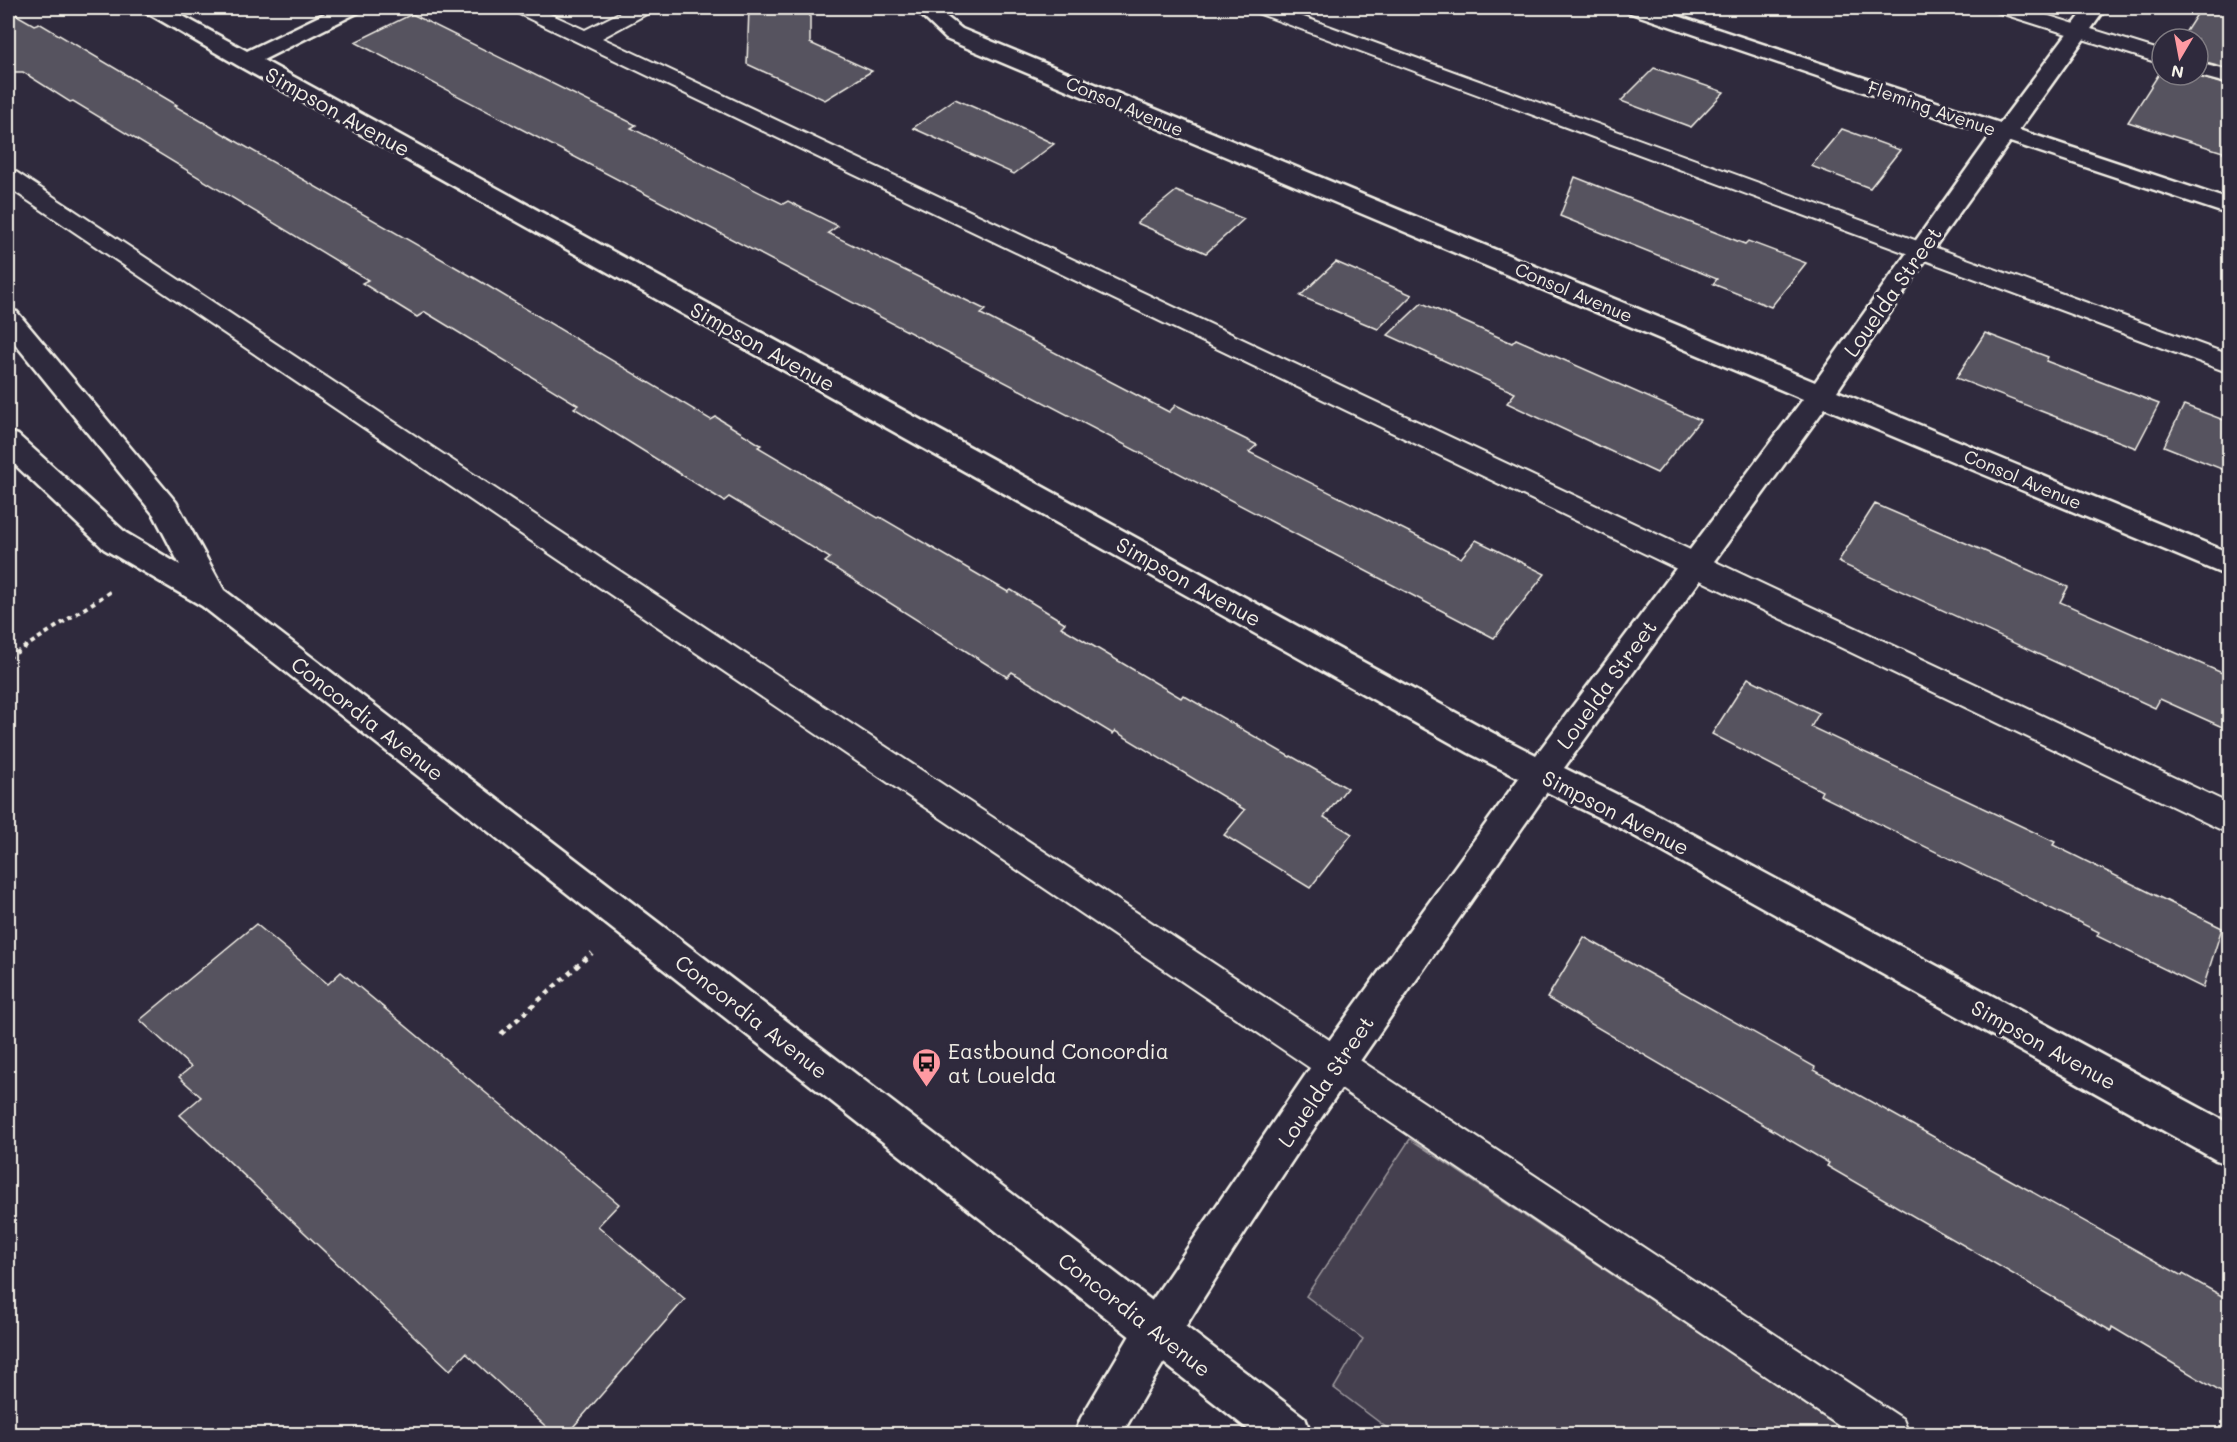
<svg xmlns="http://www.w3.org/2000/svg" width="2237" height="1442" font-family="Mali,sans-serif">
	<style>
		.green { fill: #454050; stroke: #9c989c; stroke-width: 1.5 }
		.building { fill: #56525f; stroke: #f4f1e8; stroke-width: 1.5 }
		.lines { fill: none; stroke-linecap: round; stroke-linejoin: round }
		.lane-casing { stroke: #f4f1e8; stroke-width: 4 }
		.street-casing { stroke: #f4f1e8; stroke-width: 5 }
		.secondary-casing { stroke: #f4f1e8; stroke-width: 5 }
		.path-far1 { stroke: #f4f1e8; stroke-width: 4; stroke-dasharray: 4.5 4.5; stroke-linecap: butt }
		.path { stroke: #f4f1e8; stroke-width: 4.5; stroke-dasharray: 5 5; stroke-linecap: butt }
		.lane { fill: #2f2a3d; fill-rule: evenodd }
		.street { fill: #2f2a3d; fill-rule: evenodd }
		.secondary { fill: #2f2a3d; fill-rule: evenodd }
		.labels { text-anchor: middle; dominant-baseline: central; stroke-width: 6; stroke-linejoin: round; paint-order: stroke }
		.far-street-label { font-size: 18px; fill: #f4f1e8; stroke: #2f2a3d }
		.street-label { font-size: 21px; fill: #f4f1e8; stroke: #2f2a3d }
		.poi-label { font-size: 21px; fill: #f4f1e8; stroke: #2f2a3d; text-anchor: start }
	</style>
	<rect width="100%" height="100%" fill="#2f2a3d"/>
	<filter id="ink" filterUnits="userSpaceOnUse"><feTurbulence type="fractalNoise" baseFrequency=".0167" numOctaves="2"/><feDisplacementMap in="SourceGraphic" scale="12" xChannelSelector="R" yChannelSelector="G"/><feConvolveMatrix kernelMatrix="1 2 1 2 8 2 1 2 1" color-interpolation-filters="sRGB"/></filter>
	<g filter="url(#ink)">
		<polygon class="green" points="1410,1139 1850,1434 1395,1434 1334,1388 1363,1339 1306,1296"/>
		<g class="building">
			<polygon points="749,8 810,8 810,43 872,71 825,100 747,64"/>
			<polygon points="2201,8 2229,8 2229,69 2198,61 2198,39 2181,39"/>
			<polygon points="8,10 34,25 39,23 177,105 175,106 478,280 711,420 716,417 761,445 758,447 878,518 880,517 1008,592 1011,590 1065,623 1061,627 1181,698 1183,695 1290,757 1291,756 1347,788 1324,817 1352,834 1310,888 1224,835 1245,810 1115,731 1113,734 1012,672 1007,677 825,562 830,558 729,497 724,501 574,408 578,405 425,312 417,317 362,283 368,280 73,101 70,102 23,72 8,72"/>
			<polygon points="412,14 636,125 631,128 783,204 788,201 838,226 828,233 986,310 981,314 1169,412 1176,405 1257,445 1249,452 1461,558 1476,540 1545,574 1494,638 355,42"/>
			<polygon points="1654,68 1724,92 1691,127 1621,101"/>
			<polygon points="2162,69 2162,75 2194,75 2229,86 2229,154 2128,122"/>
			<polygon points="955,99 1012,124 1054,144 1014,174 913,128"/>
			<polygon points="1842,129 1900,150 1870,188 1811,166"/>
			<polygon points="1575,177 1745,244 1748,241 1806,263 1771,307 1713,284 1717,279 1560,216"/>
			<polygon points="1176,191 1244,219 1206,253 1137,223"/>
			<polygon points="1336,262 1412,295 1378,329 1300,296"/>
			<polygon points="1422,303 1512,343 1516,339 1700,420 1657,473 1507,403 1515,393 1388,335"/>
			<polygon points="1985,333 2048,357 2046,361 2159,404 2136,448 1956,378"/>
			<polygon points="2184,405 2229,422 2229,472 2164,446"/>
			<polygon points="1875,504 2068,587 2060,602 2229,676 2229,730 2160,699 2155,708 1838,562"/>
			<polygon points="1748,678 1819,713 1811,727 2055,842 2053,845 2222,928 2203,988 2097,936 2099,932 1820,795 1822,791 1712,734"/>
			<polygon points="256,924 328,984 341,972 619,1204 598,1226 685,1299 567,1434 554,1434 466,1353 450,1370 180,1115 201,1097 179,1077 191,1067 140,1020"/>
			<polygon points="1584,937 1815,1067 1814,1070 2000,1174 2182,1276 2183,1274 2229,1300 2229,1397 2112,1327 2111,1331 1827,1166 1829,1163 1547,998"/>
		</g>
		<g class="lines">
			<defs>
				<g id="lane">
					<polygon points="512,8 537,8 585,30 629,8 653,8 650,12 602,38 2230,804 2230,834 515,12"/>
					<polygon points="1252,8 1279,8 2230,355 2230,373 1255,12"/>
					<polygon points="1994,8 2023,8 2162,51 2162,64 1997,12"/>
					<polygon points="2198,63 2230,71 2230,84 2196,75 2198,75"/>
					<polygon points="8,170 16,172 1903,1419 1909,1434 1851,1434 8,187"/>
				</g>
				<path id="street" d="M142 8H168L247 51 336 8H362L359 12 263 60 1493 733 1536 755 1803 399 946 39 921 15 927 8H947L943 14 962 29 1815 382 1991 135 1628 12 1625 8H1654L2000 123 2086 8H2106L2019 130 2230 200V215L2010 142 1929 255 1837 391 2230 553V577L1825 408 1564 768 1646 809 2230 1124V1165L2216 1160 1622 829 1547 792C1402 1002 1248 1212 1122 1434H1075L1081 1418 1142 1315 1321 1052 1519 778 1469 753 237 65 146 12Z"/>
				<polygon id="secondary" points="8,310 17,312 176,502 224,590 1305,1418 1311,1434 1254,1434 202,606 104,549 8,458 8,432 18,435 126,533 180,565 154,515 8,335"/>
			</defs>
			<use href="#lane" class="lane-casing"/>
			<use href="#street" class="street-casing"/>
			<use href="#secondary" class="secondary-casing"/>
			<polyline class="path-far1" points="8,658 113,590"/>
			<polyline class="path" points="501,1034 592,953"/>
			<use href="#lane" class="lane"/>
			<use href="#street" class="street"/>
			<use href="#secondary" class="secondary"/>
		</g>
	</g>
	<defs>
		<symbol id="bus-pin" viewBox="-11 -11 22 30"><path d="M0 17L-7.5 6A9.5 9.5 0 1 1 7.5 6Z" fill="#ff9aa2" stroke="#2f2a3d"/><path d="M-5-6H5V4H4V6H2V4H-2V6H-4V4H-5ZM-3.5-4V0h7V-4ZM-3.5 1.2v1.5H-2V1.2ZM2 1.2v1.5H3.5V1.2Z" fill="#111"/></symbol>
	</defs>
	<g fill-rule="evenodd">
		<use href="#bus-pin" x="910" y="1046" width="33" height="45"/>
	</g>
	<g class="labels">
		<g class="far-street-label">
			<text transform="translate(1125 106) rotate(23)">Consol Avenue</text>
			<text transform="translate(1932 108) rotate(19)">Fleming Avenue</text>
			<text transform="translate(1574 292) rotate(23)">Consol Avenue</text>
			<text transform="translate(2023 479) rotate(23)">Consol Avenue</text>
		</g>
		<g class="street-label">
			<text transform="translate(338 111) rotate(29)">Simpson Avenue</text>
			<text transform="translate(1892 291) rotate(-55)">Louelda Street</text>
			<text transform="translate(763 346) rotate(29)">Simpson Avenue</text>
			<text transform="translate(1189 581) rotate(29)">Simpson Avenue</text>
			<text transform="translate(1606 684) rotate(-54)">Louelda Street</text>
			<text transform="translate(368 718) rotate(38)">Concordia Avenue</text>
			<text transform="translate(1616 812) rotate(27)">Simpson Avenue</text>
			<text transform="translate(752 1016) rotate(38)">Concordia Avenue</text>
			<text transform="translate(2044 1044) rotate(29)">Simpson Avenue</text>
			<text transform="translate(1325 1081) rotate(-56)">Louelda Street</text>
			<text transform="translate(1135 1314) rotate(38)">Concordia Avenue</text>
		</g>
		<g class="poi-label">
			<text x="948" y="1050">Eastbound Concordia<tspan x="948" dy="24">at Louelda</tspan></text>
		</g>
	</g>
	<rect width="2237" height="1442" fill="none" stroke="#2f2a3d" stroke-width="30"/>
	<rect x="15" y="15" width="2207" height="1412" fill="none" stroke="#f4f1e8" stroke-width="2" filter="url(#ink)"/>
	<g transform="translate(2180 57) rotate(190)"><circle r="28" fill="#2f2a3d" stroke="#7e7a81" stroke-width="1.5"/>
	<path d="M0-4.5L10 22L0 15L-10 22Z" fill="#ff9aa2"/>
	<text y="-9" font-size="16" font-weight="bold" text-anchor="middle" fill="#f4f1e8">N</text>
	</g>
</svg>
